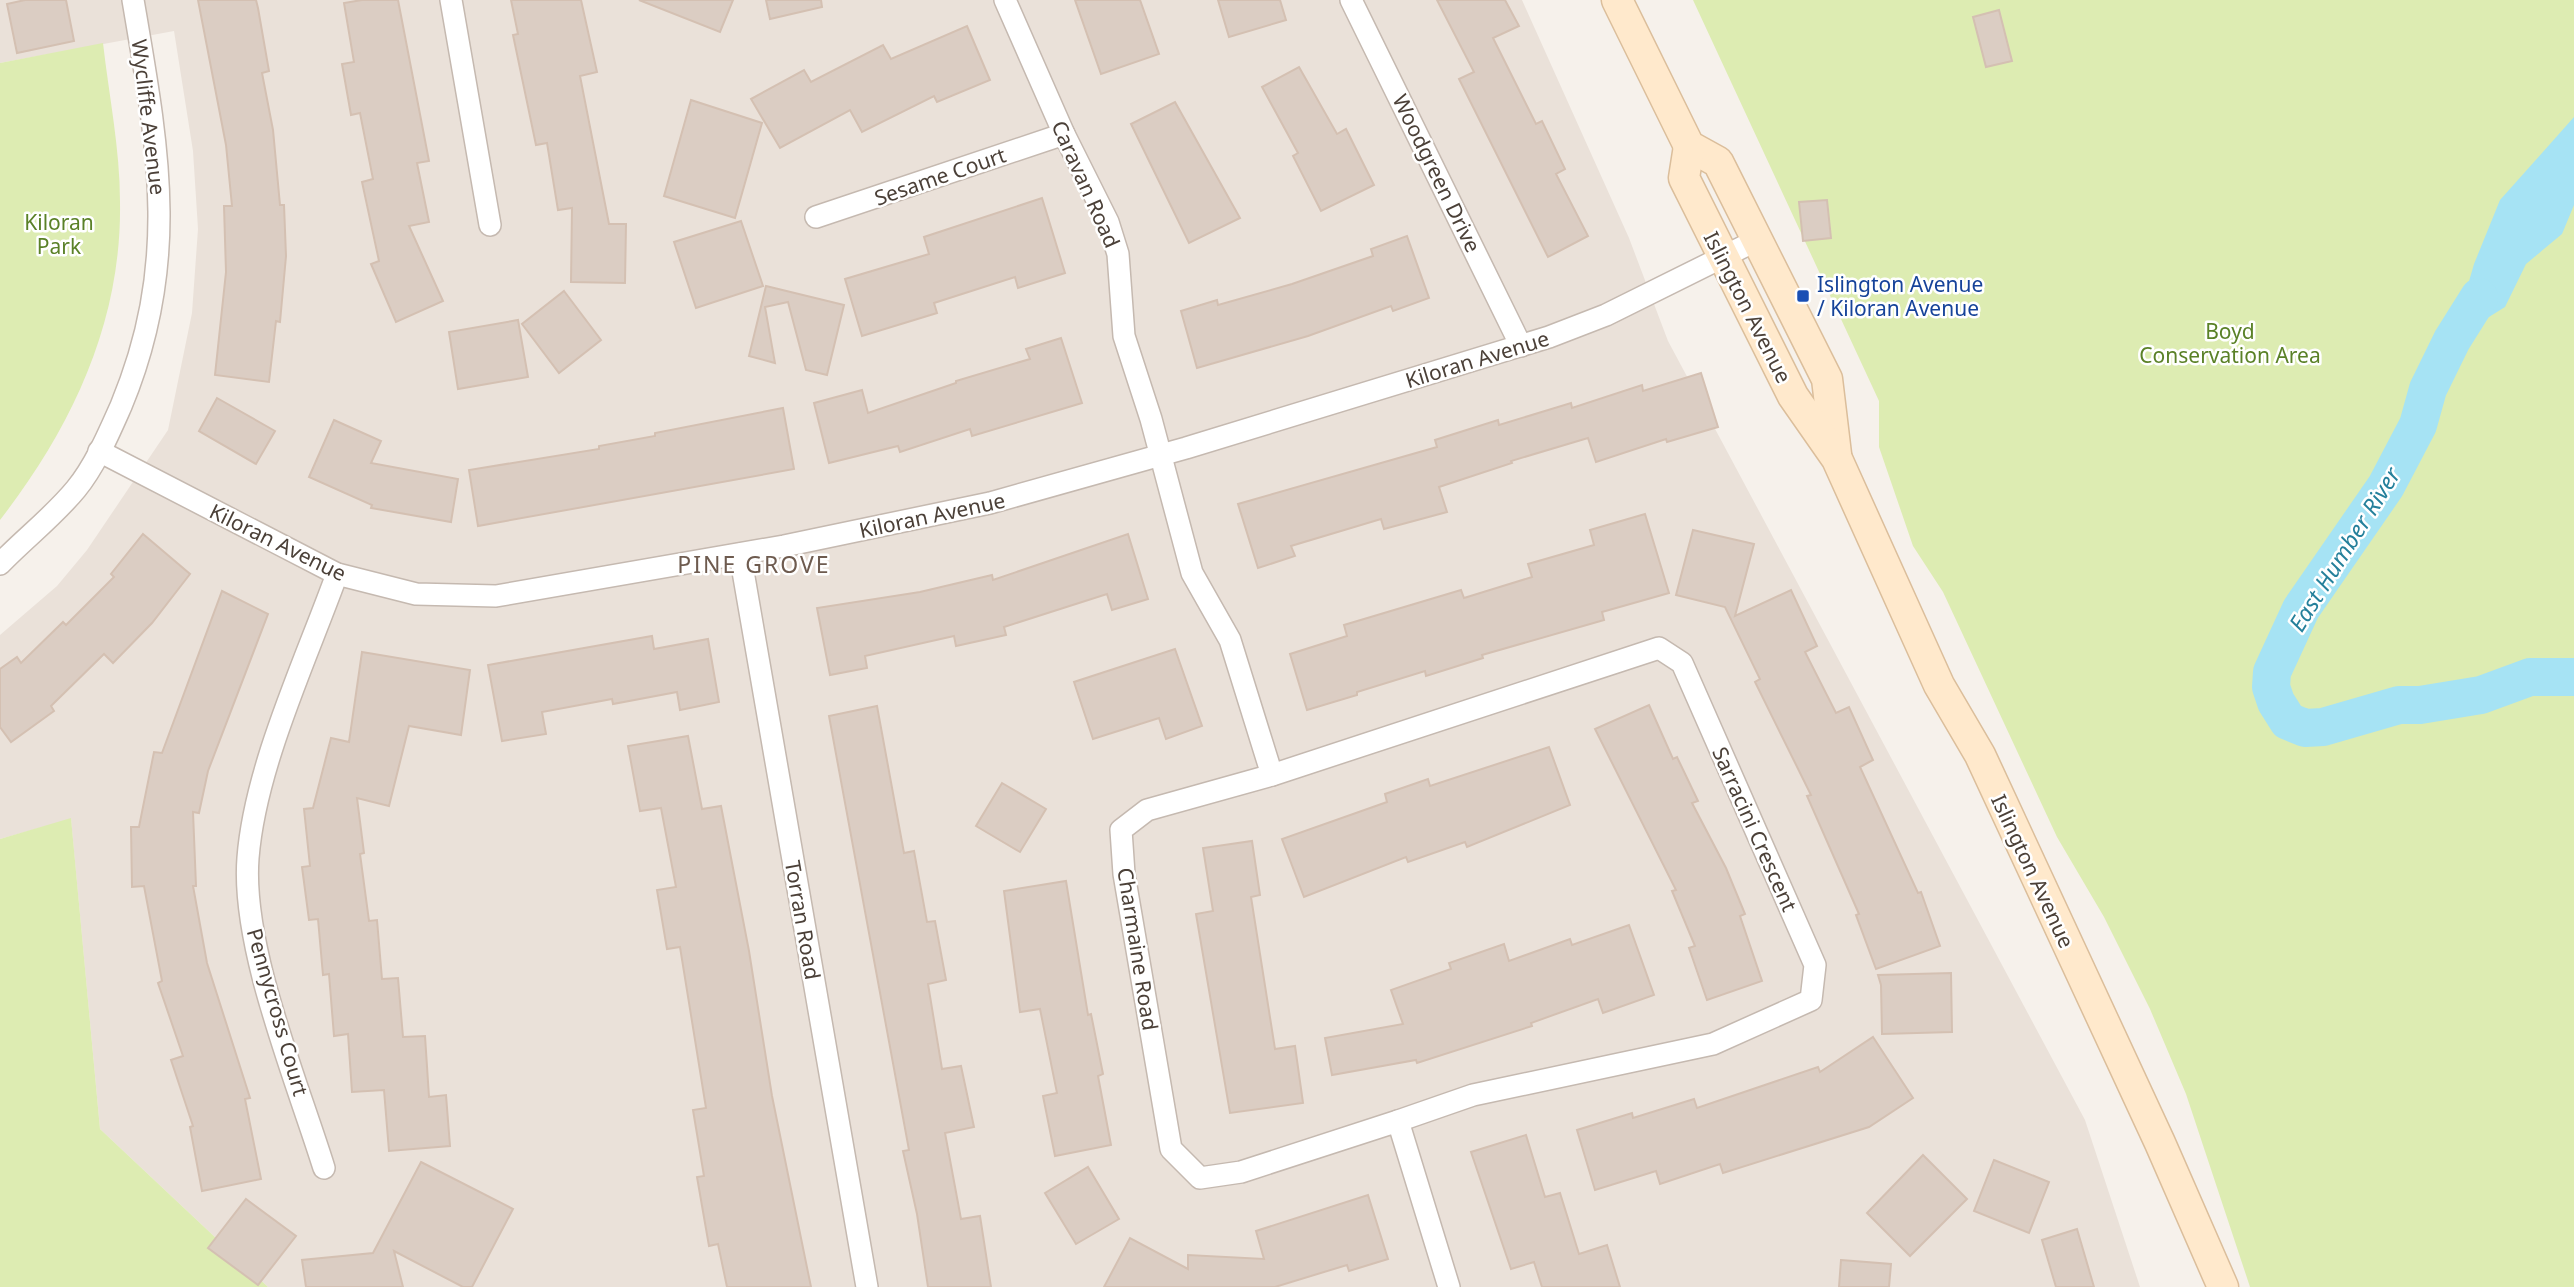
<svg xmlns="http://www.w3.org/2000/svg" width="2574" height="1287" font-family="'Noto Sans',sans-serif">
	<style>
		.residential { fill: #eae1d9 }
		.green { fill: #ddecb2 }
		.water { fill: #a6e3f4 }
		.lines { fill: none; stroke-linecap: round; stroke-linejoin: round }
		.river { stroke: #a6e3f4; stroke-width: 38 }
		.building { fill: #dbcdc3; stroke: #d4c0b2; stroke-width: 2 }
		.street-casing { stroke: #c5b9b0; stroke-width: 24 }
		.secondary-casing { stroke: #dbbe9b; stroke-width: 33 }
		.street { stroke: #fff; stroke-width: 21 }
		.secondary { stroke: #ffe9cc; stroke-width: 30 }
		.transit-dot { fill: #1a4fb4; stroke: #fff; stroke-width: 2.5 }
		.labels { text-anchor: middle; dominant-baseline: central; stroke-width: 5; stroke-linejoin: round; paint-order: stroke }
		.street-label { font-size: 21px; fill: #4b4038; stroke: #fff }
		.park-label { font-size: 21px; fill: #5a8127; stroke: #fff }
		.transit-label { font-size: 21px; fill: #164399; stroke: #fff; text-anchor: start }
		.water-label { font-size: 23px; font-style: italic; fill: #25809b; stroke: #fff }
		.neighbourhood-label { font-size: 23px; letter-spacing: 2px; fill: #6e5b4f; stroke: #fff }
	</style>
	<rect width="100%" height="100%" fill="#f6f1eb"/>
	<polygon class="residential" points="0,0 1522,0 1629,238 1668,341 2085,1120 2140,1287 268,1287 100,1129 71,819 0,839 0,635 57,586 87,550 168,430 192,313 198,229 193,151 174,31 0,63"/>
	<g class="green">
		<polygon points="1693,0 2574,0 2574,1287 2250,1287 2186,1094 2150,1009 2104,917 2057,837 1943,592 1913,546 1879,447 1879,401"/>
		<path d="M103 43C109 96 120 149 120 202 122 322 72 427 0 520V63Z"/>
		<polygon points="71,818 100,1129 268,1287 0,1287 0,839"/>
	</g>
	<polygon class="water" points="2574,117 2574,205 2562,234 2526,264 2505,307 2452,340 2474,264 2500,200"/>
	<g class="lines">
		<polyline class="river" points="2479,297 2452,340 2428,389 2418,425 2386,486 2301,609 2272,672 2271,687 2276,702 2288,721 2305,728 2323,727 2399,705 2420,705 2481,695 2530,677 2574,677"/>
	</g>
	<g class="building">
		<polygon points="25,0 66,0 74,41 17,53 7,4"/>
		<polygon points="198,0 256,0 258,8 269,71 262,73 273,130 280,205 284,205 286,256 280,322 276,321 269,382 215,375 226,272 224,206 232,206 226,145"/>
		<polygon points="362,0 398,0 429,161 417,163 429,222 409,226 443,301 396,322 371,264 379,261 362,182 373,179 360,113 351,115 342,64 354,62 344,3"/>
		<polygon points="511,0 581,0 597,72 580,76 609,224 626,224 625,283 571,282 572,208 558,210 547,143 536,145 513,35 518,34"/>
		<polygon points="639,0 733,0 720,32"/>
		<polygon points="766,0 821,0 822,7 770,19"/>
		<polygon points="1075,0 1140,0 1159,54 1101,74"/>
		<polygon points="1218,0 1280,0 1286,20 1229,37"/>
		<polygon points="1437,0 1505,0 1519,26 1493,38 1536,124 1542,121 1565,169 1556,174 1588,236 1548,257 1459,79 1474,72"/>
		<polygon points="1999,10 2012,61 1986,67 1973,17"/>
		<polygon points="967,26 990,80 937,102 934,96 862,132 850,110 780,148 751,99 804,70 811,82 883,45 891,59"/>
		<polygon points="1299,67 1337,134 1346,129 1374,185 1321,211 1293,156 1298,153 1262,87"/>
		<polygon points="691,100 762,123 735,218 664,196"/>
		<polygon points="1175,102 1240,218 1189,243 1131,124"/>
		<polygon points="1042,198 1065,273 1018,288 1015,277 934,303 937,313 862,336 845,279 929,254 924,237"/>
		<polygon points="1827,200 1831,238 1803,241 1799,202"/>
		<polygon points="741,221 763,286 696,308 674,242"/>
		<polygon points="1407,236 1429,298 1393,311 1391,306 1308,336 1197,368 1181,311 1217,300 1218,305 1292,284 1373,256 1371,249"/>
		<polygon points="766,286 844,305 827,375 806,370 788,302 765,307 775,363 749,356"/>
		<polygon points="564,291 601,340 559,373 522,324"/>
		<polygon points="518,320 528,377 458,389 449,332"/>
		<polygon points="1061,338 1082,403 972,436 970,429 900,452 898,446 829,463 814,403 862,390 868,413 956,383 956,381 1030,359 1026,349"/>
		<polygon points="1701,373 1718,427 1667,442 1666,439 1596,462 1588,438 1511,461 1512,463 1439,487 1447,512 1384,529 1381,519 1291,546 1295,556 1258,568 1238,504 1437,447 1435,440 1498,420 1499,425 1571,403 1572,408 1642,385 1643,391"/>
		<polygon points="217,398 275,431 256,464 199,431"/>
		<polygon points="783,408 794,469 478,526 469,470 599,449 599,446 655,436 655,433"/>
		<polygon points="334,420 381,441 371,463 458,479 451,522 371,508 372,505 309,477"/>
		<polygon points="1645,514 1669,593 1602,612 1604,620 1482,655 1483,658 1426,676 1425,671 1357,692 1357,695 1307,710 1290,654 1347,636 1344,625 1461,590 1464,598 1532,577 1528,564 1594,545 1590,530"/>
		<polygon points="1693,530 1754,544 1735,616 1791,590 1817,646 1805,652 1836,713 1849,707 1873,760 1860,767 1918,893 1921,892 1940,946 1876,969 1856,915 1859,914 1807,796 1811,795 1755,682 1760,679 1725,607 1676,595"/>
		<polygon points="143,534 190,574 152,623 113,663 104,654 51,706 54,711 11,742 0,727 0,669 17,657 21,663 63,622 66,625 114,577 111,574"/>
		<polygon points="1128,534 1148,599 1112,610 1107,594 1004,627 1006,635 956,646 954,636 865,656 867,668 830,675 817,608 920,592 992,575 993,580"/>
		<polygon points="222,591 268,614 208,771 199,813 193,812 196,886 193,886 207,963 250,1098 245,1099 261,1179 202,1191 190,1127 193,1126 171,1060 183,1056 158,983 162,981 144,886 132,887 131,827 139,827 154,752 162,753"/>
		<polygon points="652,636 654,649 708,639 719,702 680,710 677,692 613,704 612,699 542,712 546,734 502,741 488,665"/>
		<polygon points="1175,649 1202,726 1166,739 1159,718 1093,739 1074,682"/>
		<polygon points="362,652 470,670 461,735 409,726 389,806 357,798 364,853 360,854 369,921 377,920 382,979 398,978 403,1037 425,1036 429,1097 446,1095 450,1146 389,1151 384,1090 352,1092 348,1034 334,1036 329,974 323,975 318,919 309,920 302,867 310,866 304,809 313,808 331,738 349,742"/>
		<polygon points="1649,705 1673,759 1677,757 1698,801 1692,803 1726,868 1745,914 1740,916 1762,981 1707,1000 1689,948 1695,946 1672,891 1676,890 1595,729"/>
		<polygon points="877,706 904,853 914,851 927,922 935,921 946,980 928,984 942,1069 961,1066 974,1127 945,1133 961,1219 980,1216 991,1287 928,1287 917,1214 903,1151 909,1150 829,716"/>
		<polygon points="688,736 702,809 721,806 749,951 772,1096 811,1287 727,1287 718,1244 709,1246 697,1177 704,1176 693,1110 706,1108 680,947 667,949 657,890 676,887 661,808 640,811 628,746"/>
		<polygon points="1549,747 1570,805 1467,847 1465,842 1408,862 1406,857 1304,897 1282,839 1387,802 1385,794 1428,779 1430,786"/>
		<polygon points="1002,783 1046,809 1020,852 976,826"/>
		<polygon points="1252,841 1260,895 1251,897 1275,1049 1295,1046 1303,1103 1230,1113 1196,914 1213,911 1203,848"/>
		<polygon points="1066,881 1088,1015 1091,1014 1103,1074 1098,1076 1111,1145 1055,1156 1043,1096 1057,1093 1040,1009 1020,1012 1004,891"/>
		<polygon points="1629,925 1654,995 1603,1013 1598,999 1531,1023 1532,1026 1417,1063 1416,1060 1332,1075 1325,1038 1403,1024 1391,990 1451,969 1449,963 1504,944 1509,961 1570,939 1572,945"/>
		<polygon points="1951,973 1952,1032 1882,1034 1881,985 1878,975"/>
		<polygon points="1873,1037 1913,1098 1869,1127 1723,1173 1720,1164 1660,1184 1656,1171 1595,1190 1577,1130 1632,1113 1633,1118 1694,1099 1697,1108 1818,1067 1820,1072"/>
		<polygon points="1526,1135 1545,1197 1560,1193 1579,1254 1607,1245 1620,1287 1542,1287 1534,1262 1511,1269 1471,1152"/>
		<polygon points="1923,1155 1967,1199 1910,1256 1867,1213"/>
		<polygon points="1994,1160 2049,1182 2029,1233 1974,1211"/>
		<polygon points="421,1162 513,1209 472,1287 463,1287 394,1251 403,1287 306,1287 302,1260 373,1253"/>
		<polygon points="1088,1167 1119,1219 1076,1244 1045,1193"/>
		<polygon points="1368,1195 1388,1259 1349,1271 1347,1265 1275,1287 1104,1287 1130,1238 1188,1269 1188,1255 1264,1259 1256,1231"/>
		<polygon points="246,1199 296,1236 258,1285 208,1248"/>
		<polygon points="2077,1229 2094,1287 2056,1287 2042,1240"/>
		<polygon points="1841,1260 1891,1264 1889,1287 1839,1287"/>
	</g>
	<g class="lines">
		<defs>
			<g id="street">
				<polyline points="451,0 490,225"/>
				<polyline points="1005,0 1064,134 1108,222 1118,254 1124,336 1151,419 1192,573 1230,640 1272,775 1147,810 1121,830 1124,874 1171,1149 1200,1178 1241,1172 1398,1121 1449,1287"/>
				<polyline points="1351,0 1521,346"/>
				<polyline points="816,217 1064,134"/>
				<polyline points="99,451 337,574 416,594 496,596 784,546 990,503 1186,448 1549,337 1606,315 1757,240"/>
				<polyline points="740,554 867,1287"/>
				<path d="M0 564C24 539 54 516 76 489 95 466 109 433 121 406 181 262 158 147 133 0"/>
				<polyline points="1272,775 1659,648 1682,663 1815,965 1811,1000 1713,1044 1473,1095 1398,1121"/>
				<path d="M324 1168C297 1081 241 947 248 858 255 767 306 660 337 574"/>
			</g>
			<g id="secondary">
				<polyline points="1617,0 1689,146 1718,162 1827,379 1836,454"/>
				<polyline points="1689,146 1684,178 1793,396 1837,459 1939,685 1980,755 2160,1143 2223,1287"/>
			</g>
		</defs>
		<use href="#street" class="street-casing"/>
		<use href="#secondary" class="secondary-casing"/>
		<use href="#street" class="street"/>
		<use href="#secondary" class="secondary"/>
	</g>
	<rect class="transit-dot" x="1796" y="289" width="14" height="14" rx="3.5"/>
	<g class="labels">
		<g class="street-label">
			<text transform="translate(149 117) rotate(83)">Wycliffe Avenue</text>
			<text transform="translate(1437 173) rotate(64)">Woodgreen Drive</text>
			<text transform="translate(940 176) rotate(-19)">Sesame Court</text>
			<text transform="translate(1086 184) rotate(66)">Caravan Road</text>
			<text transform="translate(1748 307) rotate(63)">Islington Avenue</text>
			<text transform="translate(1477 359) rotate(-17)">Kiloran Avenue</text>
			<text transform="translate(932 515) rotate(-12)">Kiloran Avenue</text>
			<text transform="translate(278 542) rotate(26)">Kiloran Avenue</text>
			<text transform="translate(1755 829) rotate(66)">Sarracini Crescent</text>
			<text transform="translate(2033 871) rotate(65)">Islington Avenue</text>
			<text transform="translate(803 920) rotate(80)">Torran Road</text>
			<text transform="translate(1138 949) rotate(81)">Charmaine Road</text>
			<text transform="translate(278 1012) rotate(74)">Pennycross Court</text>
		</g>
		<g class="park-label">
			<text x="59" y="222">Kiloran<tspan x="59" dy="24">Park</tspan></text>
			<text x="2230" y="331">Boyd<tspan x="2230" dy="24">Conservation Area</tspan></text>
		</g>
		<g class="transit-label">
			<text x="1817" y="284">Islington Avenue<tspan x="1817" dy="24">/ Kiloran Avenue</tspan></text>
		</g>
		<g class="water-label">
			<text transform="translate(2344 549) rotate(-58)">East Humber River</text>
		</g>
		<g class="neighbourhood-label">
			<text x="754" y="564">PINE GROVE</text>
		</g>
	</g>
</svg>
